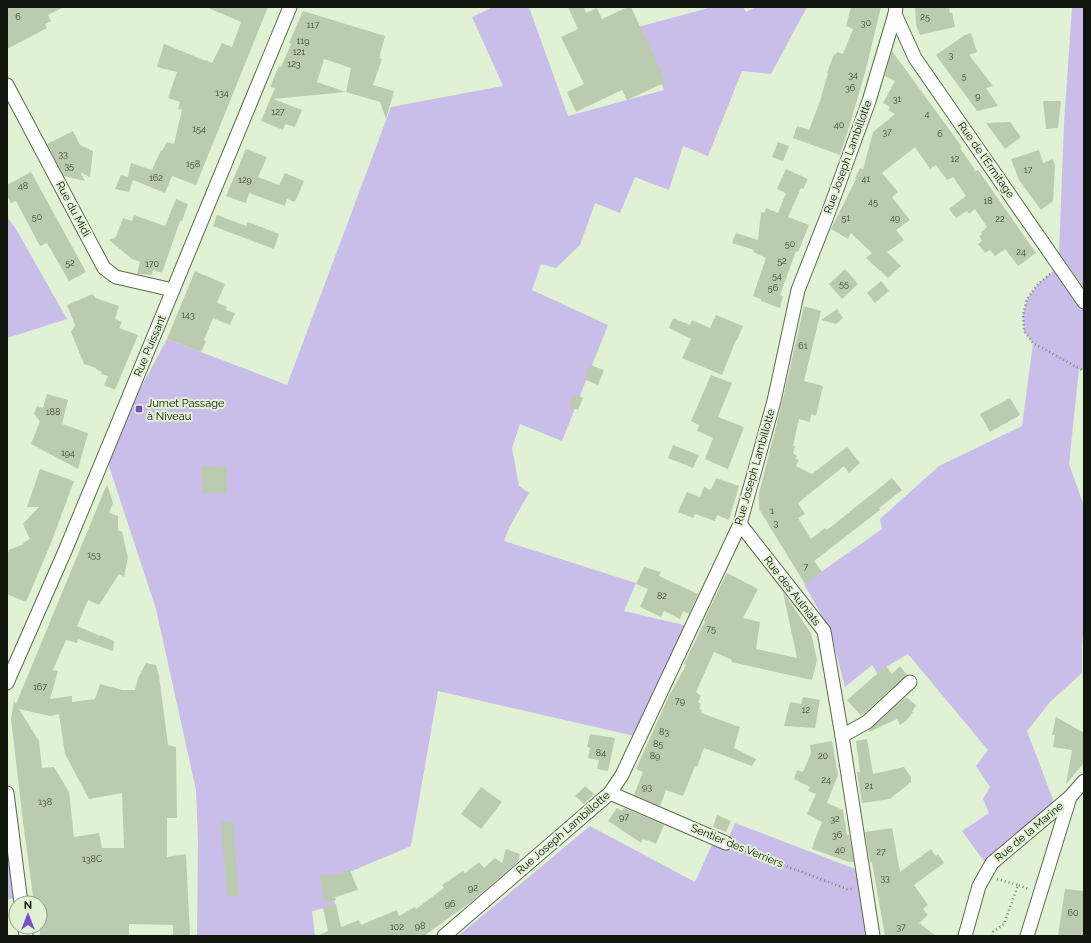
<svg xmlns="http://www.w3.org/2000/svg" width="1091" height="943" font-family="Raleway,sans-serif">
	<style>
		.green { fill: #c9bee9 }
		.building { fill: #bbcbaf; fill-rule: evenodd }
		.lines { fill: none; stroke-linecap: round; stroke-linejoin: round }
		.minor-casing { stroke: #5c6a51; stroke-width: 15 }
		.path { stroke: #788470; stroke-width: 2.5; stroke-dasharray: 1 3; stroke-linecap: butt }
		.minor { stroke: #fff; stroke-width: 13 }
		.poi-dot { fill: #794dc6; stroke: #e0f1d4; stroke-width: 1.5 }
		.labels { text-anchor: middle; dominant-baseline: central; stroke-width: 4; stroke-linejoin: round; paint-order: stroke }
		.number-label { font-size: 9px; fill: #3a4234 }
		.street-label { font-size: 11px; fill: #0f150b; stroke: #e0f1d4 }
		.poi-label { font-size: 11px; fill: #0f150b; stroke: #e0f1d4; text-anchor: start }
	</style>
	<rect width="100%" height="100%" fill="#e0f1d4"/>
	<g class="green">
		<polygon points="493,7 529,7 568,116 664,90 638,27 712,7 743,7 746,12 756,7 807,7 771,74 742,71 708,156 683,146 669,190 635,177 620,213 595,203 580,245 556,268 541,264 532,290 608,325 562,441 520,424 512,448 519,486 529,493 510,526 504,541 636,583 624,611 692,627 639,737 438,691 411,846 333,879 335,906 312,911 315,936 197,936 198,843 196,790 156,609 105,454 167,339 287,385 391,107 503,86 472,17"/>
		<polygon points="1072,7 1084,7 1084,288 1059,253 1064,124"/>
		<polygon points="7,217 16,229 67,319 7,338"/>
		<polygon points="1059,266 1084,302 1084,371 1079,369 1069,464 1084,506 1084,618 1082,646 1082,673 1050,702 1027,731 1054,802 986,864 962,831 989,813 983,799 990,787 976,766 988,750 908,654 886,667 878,674 872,665 845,687 830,630 804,584 882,529 880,519 939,466 1022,426 1033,343 1024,331 1023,315 1027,299 1038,284"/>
		<polygon points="735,823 863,872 878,936 458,936 590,826 695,882 715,838 726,843"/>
		<polygon points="7,830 20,898 7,899"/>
	</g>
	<g class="building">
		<polygon points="7,7 64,7 48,15 51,21 45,24 47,28 7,49"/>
		<polygon points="206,7 268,7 196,185 172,176 165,193 133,180 129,192 115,189 121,175 128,177 131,163 152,170 161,150 162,151 167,142 174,144 182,110 178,109 180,102 168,98 177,72 157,67 164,44 206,61 206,60 212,63 222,43 232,47 241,22"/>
		<polygon points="568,7 584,7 586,13 597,8 602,19 628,7 631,7 666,82 627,100 622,90 576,112 567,92 584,84 561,37 578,29"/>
		<polygon points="851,7 881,7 865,73 850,124 840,155 793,138 797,126 809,130 820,101 828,73 827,73 834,54 835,55 837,52 843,54 853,29 846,26"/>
		<polygon points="915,7 949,7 950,13 952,12 955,27 920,35 916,25"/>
		<path d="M303 11 385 36 379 58 382 59 373 85 394 91 386 119 380 102 346 92 273 99 302 110 295 127 285 124 283 130 261 121 275 88 270 87 279 66 281 67 291 44 289 43ZM324 59 351 68 346 92 317 82Z"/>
		<polygon points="971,33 977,52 969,55 993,86 986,88 998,106 977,111 936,55 965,35"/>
		<polygon points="892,51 962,147 960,148 975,170 973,172 978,170 1036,253 1018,266 1005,249 995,256 990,250 985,253 978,244 982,241 979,236 982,234 981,232 987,227 975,209 969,214 967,211 956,218 949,209 966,196 953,177 947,180 936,165 930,169 915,147 882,173 898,192 892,197 910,220 896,230 904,240 887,252 901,266 888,278 866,258 872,253 851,233 848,239 831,229 856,179 855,178 860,168 863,170 873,132 895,114 888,110 890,107 883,103 895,81 885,76"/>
		<polygon points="1043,101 1061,101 1058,128 1046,129"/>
		<polygon points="1010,122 1021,137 1005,149 986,123"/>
		<polygon points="73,131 80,145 93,151 90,177 80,172 85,181 64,176 47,144"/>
		<polygon points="778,142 789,146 783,161 772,157"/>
		<polygon points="246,149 267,157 258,177 279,185 285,173 304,181 295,202 287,199 285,206 249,193 246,203 226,196"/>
		<polygon points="1039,150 1043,163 1053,159 1055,166 1053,201 1041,210 1019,180 1011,159"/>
		<polygon points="786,169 808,179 803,189 801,188 788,217 809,225 798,252 796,251 780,295 783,296 780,308 761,301 761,299 753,296 766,258 753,252 754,250 732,243 736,233 758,240 761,212 764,213 766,208 778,213 786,193 777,189"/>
		<polygon points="31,172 86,272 69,281 47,243 40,246 16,201 11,203 7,196 7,185"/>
		<polygon points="176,199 188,204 182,221 180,221 162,273 153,270 152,275 137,274 140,262 132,259 109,240 116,237 123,218 132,221 134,215 165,226"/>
		<polygon points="217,215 246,226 248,222 279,234 274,249 213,226"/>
		<polygon points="845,269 858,284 842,299 829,284"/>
		<polygon points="195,271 225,284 217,303 227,307 226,310 235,313 230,325 213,318 204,340 206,341 201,352 167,339"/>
		<polygon points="881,281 889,291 875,303 867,293"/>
		<polygon points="93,294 95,298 119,306 115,319 122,322 119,328 138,335 115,390 104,385 108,376 101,374 102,372 96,369 96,368 84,364 71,332 75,325 67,305"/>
		<polygon points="804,306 821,311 804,381 823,386 816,416 811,414 810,422 799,419 793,446 795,446 793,453 797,456 795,459 799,460 796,466 812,474 847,447 860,463 849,473 844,466 798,503 805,514 798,518 811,539 825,528 827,530 892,478 902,490 879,508 880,510 814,561 822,572 805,584 759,509 759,493 782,403"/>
		<polygon points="837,309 843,318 836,324 821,320"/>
		<polygon points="716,315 743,326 737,340 736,340 722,375 682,358 691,339 669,328 673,318 690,325 692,320 710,328"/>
		<polygon points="590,365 604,370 598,385 584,379"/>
		<polygon points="711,375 732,383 718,417 744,427 728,469 705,459 713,438 697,431 699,425 691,421"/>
		<polygon points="47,394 68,400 62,424 88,433 78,469 31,444 40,421 34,414 37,406 43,408"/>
		<polygon points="573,394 583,398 578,410 569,406"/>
		<polygon points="1010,398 1020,415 990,432 980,414"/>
		<polygon points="673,445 699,455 693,468 668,458"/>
		<polygon points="202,466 227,467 227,493 202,493"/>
		<polygon points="40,469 74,481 51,543 26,602 7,594 7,552 9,552 8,550 24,544 23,543 30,539 23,524 39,507 27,507"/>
		<polygon points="716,478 739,486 729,520 717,515 715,521 695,514 693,518 678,512 687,492 700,497 704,487 711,490"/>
		<path d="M107 484 113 503 109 513 118 516V530L122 532 128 558 124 577 119 574 99 605 88 600 77 626 100 636V635L114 641 113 651 78 639 77 643 66 640 53 670 58 671 50 699 72 696V702L95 699 100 684 122 690H135L138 678 146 663 156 665 159 676 168 745 176 747V752L177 818H167V857L186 854 190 936H173V925L129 924V936H40V903H34L23 822 11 719 14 701 16 704ZM19 709 50 716 59 714 65 754 89 799 122 793 124 848H102L99 833 74 837 69 792 54 767 42 768 39 741Z"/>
		<polygon points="644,567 661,572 659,576 698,594 689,614 683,611 680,619 664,611 661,617 640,607 648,589 636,584"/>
		<polygon points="727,573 758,589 743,618 760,622 756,649 797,658 783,592 811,633 817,660 812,680 731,662 732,660 714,652 696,692 701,696 698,702 701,704 699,709 702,710 701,713 740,727 734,748 756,759 752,766 704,748 697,767 695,766 683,796 666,790 660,806 634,795 643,772 636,769 669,696 686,665 684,664 705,621 704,620"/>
		<polygon points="886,666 892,674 900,666 907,675 861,716 847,700"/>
		<polygon points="803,697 820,700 815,728 784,726 790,702 801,704"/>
		<polygon points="906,697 916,705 912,712 913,712 906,721 900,725 897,719 869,732 869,730"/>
		<polygon points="1056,717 1084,733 1084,763 1066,784 1072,750 1053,747 1055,735 1052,735"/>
		<polygon points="590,734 615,738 608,771 597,769 599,760 588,758 590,748 587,747"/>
		<polygon points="867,739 873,774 904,767 911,777 911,782 890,799 862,803 857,772 860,772 856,741"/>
		<polygon points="832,741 838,775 827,803 843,810 847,835 849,835 854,862 849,862 812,849 814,842 822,822 807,814 816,794 808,791 810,787 794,779 797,770 803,772 811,753 810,745"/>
		<polygon points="585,786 594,794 584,804 575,796"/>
		<polygon points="481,787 502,802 481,829 461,814"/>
		<polygon points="617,808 622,811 624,808 664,825 656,844 648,840 647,841 643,839 641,843 608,821"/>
		<polygon points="717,815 731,821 726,832 713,827"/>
		<polygon points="233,821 239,896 227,897 221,822"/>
		<polygon points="892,828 900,872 931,849 936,856 938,854 944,863 914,885 928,905 923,909 928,915 919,923 936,936 885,936 872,862 870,862 865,832"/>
		<polygon points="506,849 520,854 518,862 472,901 424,936 320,936 319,935 328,931 323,907 336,904 341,927 359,920 361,925 397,910 399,916 415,907 416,909 444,888 442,885 463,871 465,873 479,862 484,868 495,858 502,863"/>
		<polygon points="350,870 358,890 335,897 336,900 325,902 319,876 330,873 330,876"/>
		<polygon points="1065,889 1084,891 1084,936 1058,936"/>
	</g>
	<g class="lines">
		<defs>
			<g id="minor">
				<polyline points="895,14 915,58 1084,302"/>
				<polyline points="7,85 104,268 116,277 173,290"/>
				<polyline points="740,524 824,631 842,736 873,936"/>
				<polyline points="7,683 65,551 290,7"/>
				<polyline points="842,736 867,722 910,682"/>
				<polyline points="7,793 21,903"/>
				<polyline points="610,793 726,843"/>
				<polyline points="25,927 26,936"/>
				<polyline points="444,936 610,793 622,775 740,524 774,401 798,290 826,219 869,101 895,14 896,7"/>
				<polyline points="965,936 979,886 992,863 1070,797 1084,781"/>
				<polyline points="1027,936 1070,797"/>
			</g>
		</defs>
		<use href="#minor" class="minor-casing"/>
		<g class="path">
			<polyline points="1050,274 1038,284 1027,299 1023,315 1024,331 1033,343 1084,371"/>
			<polyline points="738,848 847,889 853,889"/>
			<polyline points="997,879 1018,885"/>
			<polyline points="992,936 993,932 1004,924 1018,885 1029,889"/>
		</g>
		<use href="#minor" class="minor"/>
	</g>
	<rect class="poi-dot" x="135" y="405" width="8" height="8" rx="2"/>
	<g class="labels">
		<g class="number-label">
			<text x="18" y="17">6</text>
			<text x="925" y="17">25</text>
			<text x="866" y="23">30</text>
			<text x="313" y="25">117</text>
			<text x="303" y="41">119</text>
			<text x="299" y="52">121</text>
			<text x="951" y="55">3</text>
			<text x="294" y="64">123</text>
			<text x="853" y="75">34</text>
			<text x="964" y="76">5</text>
			<text x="850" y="88">36</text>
			<text x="222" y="93">134</text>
			<text x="978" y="96">9</text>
			<text x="897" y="99">31</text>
			<text x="278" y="112">127</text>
			<text x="927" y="114">4</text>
			<text x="839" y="125">40</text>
			<text x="199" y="129">154</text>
			<text x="887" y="132">37</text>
			<text x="940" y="134">6</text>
			<text x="63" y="154">33</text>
			<text x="955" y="159">12</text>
			<text x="193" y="164">158</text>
			<text x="69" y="166">35</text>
			<text x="1028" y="170">17</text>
			<text x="156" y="178">162</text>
			<text x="866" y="179">41</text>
			<text x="245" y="180">129</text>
			<text x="23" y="186">48</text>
			<text x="988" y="201">18</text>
			<text x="873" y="202">45</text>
			<text x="37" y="217">50</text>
			<text x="846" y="218">51</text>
			<text x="895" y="218">49</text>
			<text x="1000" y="219">22</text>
			<text x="790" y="244">50</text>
			<text x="1021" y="252">24</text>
			<text x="782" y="261">52</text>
			<text x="70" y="263">52</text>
			<text x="152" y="264">170</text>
			<text x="777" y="276">54</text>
			<text x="844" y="284">55</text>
			<text x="773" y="288">56</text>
			<text x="188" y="315">143</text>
			<text x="803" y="346">61</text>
			<text x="53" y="412">188</text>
			<text x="68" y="453">194</text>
			<text x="772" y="511">1</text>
			<text x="776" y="523">3</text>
			<text x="94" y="555">153</text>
			<text x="806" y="567">7</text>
			<text x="662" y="596">82</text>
			<text x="711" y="629">75</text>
			<text x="40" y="687">167</text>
			<text x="680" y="701">79</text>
			<text x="806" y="710">12</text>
			<text x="664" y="732">83</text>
			<text x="658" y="744">85</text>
			<text x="601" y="753">84</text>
			<text x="655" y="756">89</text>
			<text x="823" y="756">20</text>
			<text x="826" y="780">24</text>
			<text x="869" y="786">21</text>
			<text x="647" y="787">93</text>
			<text x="45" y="802">138</text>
			<text x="624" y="817">97</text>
			<text x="835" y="819">32</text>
			<text x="837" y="835">36</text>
			<text x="840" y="850">40</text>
			<text x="881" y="852">27</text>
			<text x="92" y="859">138C</text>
			<text x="885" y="878">33</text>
			<text x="473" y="888">92</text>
			<text x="450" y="904">96</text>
			<text x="1073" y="913">60</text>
			<text x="420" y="926">98</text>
			<text x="397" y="927">102</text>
			<text x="901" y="927">37</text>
		</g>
		<g class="street-label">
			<text transform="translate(848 157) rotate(-70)">Rue Joseph Lambillotte</text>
			<text transform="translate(986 160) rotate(55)">Rue de l'Ermitage</text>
			<text transform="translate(73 209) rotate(62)">Rue du Midi</text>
			<text transform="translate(150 346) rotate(-67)">Rue Puissant</text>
			<text transform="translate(755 467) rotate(-74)">Rue Joseph Lambillotte</text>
			<text transform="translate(792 591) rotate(52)">Rue des Aulniats</text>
			<text transform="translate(1029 832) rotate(-40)">Rue de la Marine</text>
			<text transform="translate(563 833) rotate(-41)">Rue Joseph Lambillotte</text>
			<text transform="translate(737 846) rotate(22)">Sentier des Verriers</text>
		</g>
		<g class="poi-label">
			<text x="147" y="403">Jumet Passage<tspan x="147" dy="13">à Niveau</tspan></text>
		</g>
	</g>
	<rect width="1091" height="943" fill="none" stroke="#0f150b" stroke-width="16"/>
	<g transform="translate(28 915)"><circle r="19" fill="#e0f1d4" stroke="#8c9984"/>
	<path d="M0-3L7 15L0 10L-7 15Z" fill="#794dc6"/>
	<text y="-6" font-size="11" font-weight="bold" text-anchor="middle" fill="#0f150b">N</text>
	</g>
</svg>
